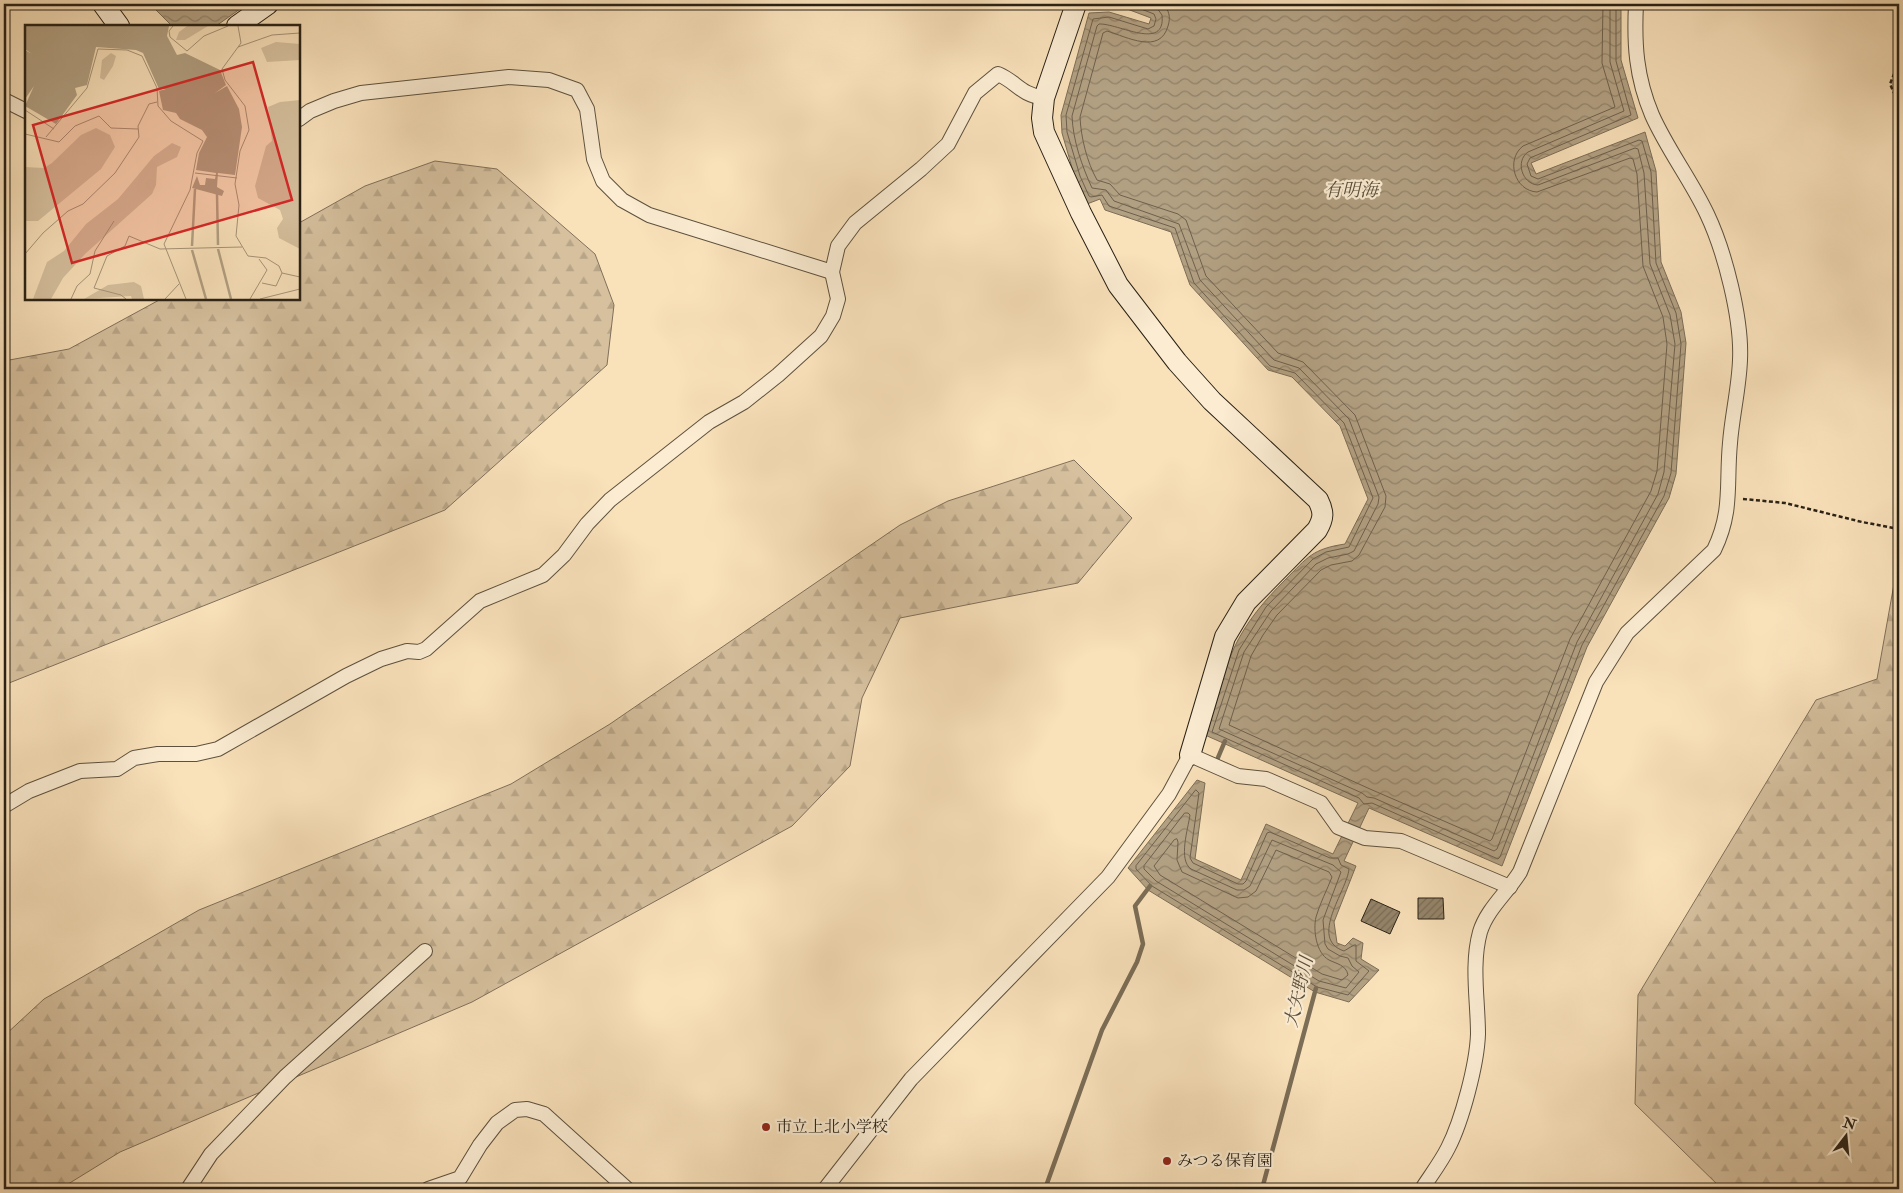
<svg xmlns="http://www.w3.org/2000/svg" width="1903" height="1193" font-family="'IM FELL Double Pica','Noto Serif JP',serif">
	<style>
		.forest { fill: url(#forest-firs); stroke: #80705a }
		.water { fill: url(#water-waves); stroke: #7b6d56 }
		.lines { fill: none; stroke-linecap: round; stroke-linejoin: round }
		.shore { stroke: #6e604c; stroke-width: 1 }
		.stream { stroke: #7b6d56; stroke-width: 4.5 }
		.building { fill: url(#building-hatch); stroke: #292115 }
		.street-casing { stroke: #5d513e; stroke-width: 16 }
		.secondary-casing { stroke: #292115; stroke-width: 22 }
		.path { stroke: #292115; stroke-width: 2.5; stroke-dasharray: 4 2.5; stroke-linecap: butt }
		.street { stroke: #fbecd2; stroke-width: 14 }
		.secondary { stroke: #fbecd2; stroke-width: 20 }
		.poi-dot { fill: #8f2418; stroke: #fbecd2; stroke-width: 2 }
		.labels { text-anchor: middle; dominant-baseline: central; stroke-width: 4.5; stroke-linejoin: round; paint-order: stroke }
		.poi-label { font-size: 16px; fill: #292115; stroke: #fbecd2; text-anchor: start }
		.water-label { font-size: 18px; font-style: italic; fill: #594d3b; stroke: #fbecd2 }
		.inset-river { fill: none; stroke: #b2a082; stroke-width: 2.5 }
		.inset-road { fill: none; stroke: #a69478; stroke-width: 1 }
		.view { fill: #d62828; fill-opacity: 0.15; stroke: #d62828; stroke-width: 2.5 }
		.inset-edge { fill: none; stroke: #292115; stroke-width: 2.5 }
	</style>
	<defs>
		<pattern id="forest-firs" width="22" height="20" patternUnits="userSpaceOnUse" patternTransform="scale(1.25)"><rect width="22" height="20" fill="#d6c09e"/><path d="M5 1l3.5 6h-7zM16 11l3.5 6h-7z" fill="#b8a587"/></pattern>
		<pattern id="water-waves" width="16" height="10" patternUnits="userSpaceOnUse" patternTransform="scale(1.25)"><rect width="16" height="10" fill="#b2a082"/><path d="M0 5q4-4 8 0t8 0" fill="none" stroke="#918269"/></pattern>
		<pattern id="building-hatch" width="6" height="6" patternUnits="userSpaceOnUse" patternTransform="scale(1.25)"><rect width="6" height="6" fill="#95856b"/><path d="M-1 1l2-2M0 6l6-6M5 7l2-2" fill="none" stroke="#7a6c57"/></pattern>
	</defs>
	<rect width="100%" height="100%" fill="#f9e1ba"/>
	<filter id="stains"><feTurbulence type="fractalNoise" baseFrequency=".004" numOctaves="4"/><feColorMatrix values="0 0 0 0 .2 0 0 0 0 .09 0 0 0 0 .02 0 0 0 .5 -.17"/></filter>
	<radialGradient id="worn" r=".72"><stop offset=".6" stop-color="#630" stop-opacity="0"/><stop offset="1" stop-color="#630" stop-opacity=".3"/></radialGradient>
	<g class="forest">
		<polygon points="435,161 497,169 595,254 614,305 607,365 445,510 4,685 4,361 69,349 161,299 299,299 299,223 365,186"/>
		<polygon points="1074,460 1132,518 1078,583 900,618 862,698 850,766 792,826 472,1002 120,1152 60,1189 4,1189 4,1036 44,999 199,910 511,784 610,724 900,525 948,501"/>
		<polygon points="1899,556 1899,1189 1722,1189 1635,1104 1638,995 1816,700 1877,679"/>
	</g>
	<g class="water">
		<polygon points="150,4 247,4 216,26 172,26"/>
		<path d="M1114 4H1621V60L1638 118 1531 163 1536 174 1645 132 1656 171 1661 262 1681 312 1686 343 1676 474 1669 498 1587 647 1502 866 1369 808 1344 861 1356 866 1334 922 1337 943 1345 946 1353 938 1363 943 1361 959 1379 970 1349 1002 1315 992 1148 890 1128 868 1197 780 1205 783 1195 859 1241 880 1266 824 1333 854 1358 803 1205 735C1214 707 1222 675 1234 648 1246 622 1265 600 1285 580 1308 557 1312 549 1345 544L1368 499 1340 426 1292 377 1268 370 1190 285 1171 232 1105 210 1100 199 1087 204 1075 178 1062 133 1061 115 1089 13 1109 12 1149 24 1151 18Z"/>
	</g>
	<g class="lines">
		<g class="shore">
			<polyline points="1128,4 1154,14 1156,19 1154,26 1148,29 1109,17 1093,19 1066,115 1067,132 1080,176 1089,196 1091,197 1102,195 1109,206 1175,228 1194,283 1270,366 1295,373 1344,423 1373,498 1349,547 1326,552 1313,559 1266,607 1239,650 1212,732 1359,798 1364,804 1372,803 1498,859 1500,857 1582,645 1664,496 1671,473 1681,344 1676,313 1656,263 1651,172 1642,141 1639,140 1538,179 1531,176 1527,164 1530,158 1631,115 1616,61 1616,4"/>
			<path d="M1146 4 1157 8 1162 15C1166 52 1118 23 1099 24L1097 26 1072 116C1073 141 1082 166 1092 188L1106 190 1114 201 1179 224 1200 280 1274 360 1299 368 1349 419 1379 497 1378 504 1354 551 1348 554 1328 558 1316 564 1271 611 1244 652 1219 729 1362 793 1367 797 1374 798 1494 851 1497 849 1577 642 1658 494 1664 472 1675 344 1670 315 1650 264 1644 173 1638 149 1635 148 1538 185C1522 184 1515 161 1528 152L1624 111 1610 62V4"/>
			<path d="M1163 4C1169 10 1171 17 1168 26 1160 55 1127 37 1107 31L1103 33 1080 117C1081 138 1087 162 1097 180L1110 184 1120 195 1178 214 1186 220 1206 276 1278 353 1303 362 1355 415 1386 496 1385 507 1359 555 1352 561 1331 565 1321 570 1277 615 1263 635 1251 656 1229 725 1370 789 1490 841 1492 839 1570 639 1651 491 1657 471 1667 344 1663 317 1643 266 1637 174 1633 159 1630 158 1537 192C1515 191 1505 160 1523 146L1615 107 1602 63 1603 4"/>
			<path d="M1196 790 1199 793 1190 858 1193 863 1238 884H1243L1246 881 1267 833 1270 832 1330 858H1338L1341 865 1349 869C1347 891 1308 939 1344 951L1354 945H1356V961L1369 971 1348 995 1317 987 1152 886 1136 869V866Z"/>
			<path d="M1185 813H1188L1190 815C1188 829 1178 860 1191 869L1237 890H1244L1250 886 1272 840 1333 865 1341 872 1323 920 1325 944 1328 949 1340 956 1348 958 1352 966 1359 972 1346 988 1319 981 1156 881 1144 869V866Z"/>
			<path d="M1177 839 1178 842 1177 860 1182 872 1238 898 1248 897 1256 891 1276 850 1329 872 1332 877C1327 890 1320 903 1316 917 1313 930 1316 953 1329 960 1337 964 1346 965 1348 975L1342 980 1322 974 1160 875 1154 866 1174 840Z"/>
		</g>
		<g class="stream">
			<polyline points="1217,760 1225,741"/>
			<polyline points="1045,1189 1102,1030 1137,962 1143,944 1135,906 1150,886"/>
			<polyline points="1262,1189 1316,988"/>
		</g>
	</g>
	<g class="building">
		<polygon points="1418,898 1443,898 1444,919 1418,919"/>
		<polygon points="1371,899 1400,912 1390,934 1361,921"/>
	</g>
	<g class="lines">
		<defs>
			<g id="street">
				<polyline points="4,100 26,111"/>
				<polyline points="299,119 310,111 334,101 361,93 509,77 549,80 577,90 587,109 594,159 603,181 622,200 649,215 832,272"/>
				<path d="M4 806 29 791 80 771 117 769 134 758 158 754H196L218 749 346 676 381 659 407 651 419 652 426 649 480 601 543 575 564 555 587 524 610 500 709 422 744 402 778 375 821 336 833 316 838 299 832 272 838 246 855 223 921 169 948 144 975 93 998 74C1017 82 1019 94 1044 98"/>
				<polyline points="188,1189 211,1154 285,1077 425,951"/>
				<polyline points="428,1189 460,1178 480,1145 497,1123 515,1110 527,1109 544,1114 627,1189"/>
				<polyline points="825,1189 911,1079 1108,877 1169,794 1190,755 1238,776 1266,779 1321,803 1338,827 1365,838 1401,841 1510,887"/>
				<path d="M1422 1189C1431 1175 1441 1162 1448 1148 1462 1121 1477 1064 1478 1034 1478 1001 1471 965 1480 932 1487 909 1507 893 1520 872L1596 682 1627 633 1714 550C1733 511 1726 484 1730 443 1732 416 1739 388 1740 360 1742 319 1725 252 1707 214 1691 180 1667 149 1652 115 1636 77 1634 44 1636 4"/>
			</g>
			<g id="secondary">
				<polyline points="103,4 119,26"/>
				<path d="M1076 4 1044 98 1042 118 1044 132 1081 213 1118 285 1177 362 1212 401 1318 500C1324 512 1324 518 1317 530L1246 602 1225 637 1190 755"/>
				<polyline points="237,26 268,4"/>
			</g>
		</defs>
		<use href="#street" class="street-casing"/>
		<use href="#secondary" class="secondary-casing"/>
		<g class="path">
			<polyline points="1899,69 1894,74 1890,84 1894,93 1899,98"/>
			<polyline points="1743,499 1785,503 1862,522 1899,529"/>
		</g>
		<use href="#street" class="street"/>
		<use href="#secondary" class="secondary"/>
	</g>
	<g class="poi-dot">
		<circle cx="766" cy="1127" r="5"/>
		<circle cx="1167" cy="1161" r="5"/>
	</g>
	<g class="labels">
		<g class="poi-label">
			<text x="776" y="1127">市立上北小学校</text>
			<text x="1177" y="1161">みつる保育園</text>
		</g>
		<g class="water-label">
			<text x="1351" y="190">有明海</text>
			<text transform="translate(1299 992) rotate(-77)">大矢野川</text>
		</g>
	</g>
	<g transform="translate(25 25)">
		<rect width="275" height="275" fill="#f9e1ba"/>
		<path d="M162 1H183L160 15H151L154 7ZM251 17 275 19V35L242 37 236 23ZM86 28 91 31 88 41 79 55 75 53 77 35ZM275 75V224L254 213 252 203 258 194 255 185 233 173 230 161 241 121 247 116 243 82 255 77ZM71 103 85 110 90 122 76 144 13 196H0V142L19 143 27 138 56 110ZM147 118 156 122 152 132 132 142 131 160 127 169 60 229 38 253 26 274H8L22 237 39 226 61 199 93 174 129 131ZM109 257 116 261 119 274H107L106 271 59 274 83 260Z" fill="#d6c09e"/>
		<path d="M0 1H144L142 11 152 30 160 28 195 45 201 60 190 68 202 61 214 84 217 102 210 150 193 148 192 162 199 166 197 171 167 163 172 151 175 160H180L181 153 190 154 191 148 171 145 174 128 182 112 177 105 155 94 151 88 138 85 134 66 141 64H134L118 28 111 25 71 22 62 60 50 63 52 70 31 99 0 81 9 61 0 74V25L7 29 0 24Z" fill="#b2a082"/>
		<path class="inset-river" d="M192 169 193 220M167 221 170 164M193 224 206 274M167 225 181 274"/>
		<path class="inset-road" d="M148 1 144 6 145 12 162 26 179 11 203 1M213 1 216 18 197 44 200 55 220 81 224 105 215 126 210 159 214 180 211 211 223 231 241 233 254 241 257 248 275 252M213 22 247 10 275 8M0 85 29 104M0 109 34 117 50 101 74 91 86 103 113 104M21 112 62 63 73 24 102 25 117 31 132 63 133 81 146 96 178 116 172 128 165 165 139 219 161 274M170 148 212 153M0 229 18 208 43 186 58 179 90 148 114 112 113 101 124 79 132 77M237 258 251 261 257 248M46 274 52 261 65 249 70 226 89 196M101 274 96 270 69 263 82 231 100 221 104 211 135 224 217 222M140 274 154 259M225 274 242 245 234 234M235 274 275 264"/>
		<path class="view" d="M228 37 267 175 47 238 8 100Z"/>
		<rect width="275" height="275" class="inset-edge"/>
	</g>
	<rect width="1903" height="1193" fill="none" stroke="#f9e1ba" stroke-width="20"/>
	<rect x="5" y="5" width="1893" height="1183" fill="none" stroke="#292115" stroke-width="2.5"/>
	<rect x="10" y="10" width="1883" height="1173" fill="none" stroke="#292115"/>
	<g transform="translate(1846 1136) rotate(16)" stroke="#fbecd2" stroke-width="4" paint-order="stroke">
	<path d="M0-4L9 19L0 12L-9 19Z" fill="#292115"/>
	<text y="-8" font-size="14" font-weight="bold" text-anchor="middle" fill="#292115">N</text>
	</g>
	<rect width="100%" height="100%" filter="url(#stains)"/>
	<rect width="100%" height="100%" fill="url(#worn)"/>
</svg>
